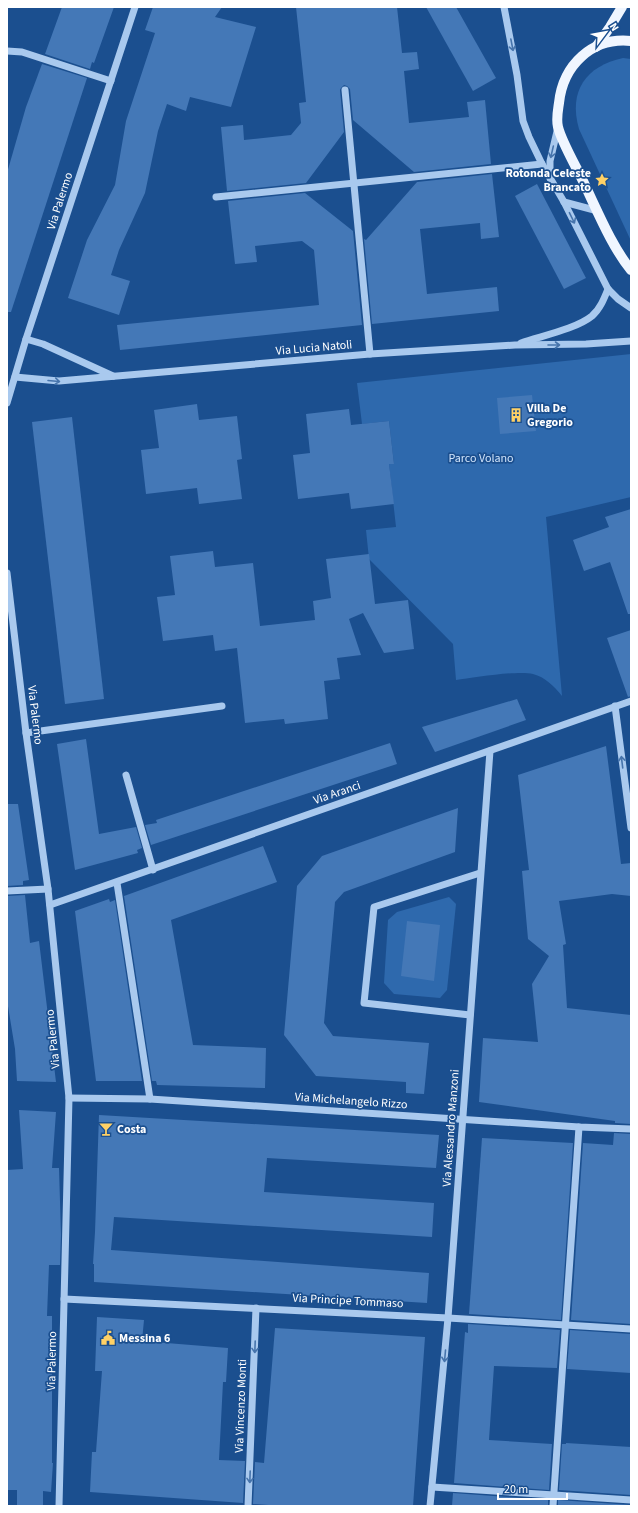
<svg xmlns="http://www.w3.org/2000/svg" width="638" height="1513" font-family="'Source Sans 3',sans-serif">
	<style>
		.green { fill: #2e69ad }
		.building { fill: #4478b7 }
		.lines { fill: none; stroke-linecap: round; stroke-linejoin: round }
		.minor { stroke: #a9c9ee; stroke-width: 7 }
		.major { stroke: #f0f6ff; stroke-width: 10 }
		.oneway { stroke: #4674ac }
		.labels { text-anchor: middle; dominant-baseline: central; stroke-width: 3.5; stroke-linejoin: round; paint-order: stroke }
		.poi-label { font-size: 12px; font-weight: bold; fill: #fff; stroke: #1b4f8f; text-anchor: start }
		.street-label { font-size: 12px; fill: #fff; stroke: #1b4f8f }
		.park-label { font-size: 12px; fill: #cfe3fa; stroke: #1b4f8f }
	</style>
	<rect width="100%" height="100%" fill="#1b4f8f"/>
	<g class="green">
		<path d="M623 58 631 59V241L579 129C568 91 586 66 623 58Z"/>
		<path d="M631 354V497L546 517 562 696C554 686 545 677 533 674 518 670 473 678 456 680L453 644 369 559 366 530 396 527 389 464H394L389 421 362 424 357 383Z"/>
		<polygon points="449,897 456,904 447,990 440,998 394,994 384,983 388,920 397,912"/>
	</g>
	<g class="building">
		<polygon points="62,7 114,7 94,63 92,62 90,69 45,54"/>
		<polygon points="153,7 222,7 215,17 256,27 231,107 190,97 186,111 167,104 158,131 145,193 119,250 111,275 130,281 119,315 68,298 87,240 115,185 126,121 155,33 145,30"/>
		<polygon points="296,7 397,7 402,53 417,52 419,69 404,71 409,123 469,117 467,102 485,100 491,164 414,172 353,120 350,89 347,86 344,85 341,88 340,90 344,132 306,183 227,191 221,127 243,125 244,140 291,135 301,123 299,103 306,102"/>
		<polygon points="426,7 456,7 496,78 473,91"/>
		<polygon points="42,64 87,78 11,312 7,312 7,173 26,107"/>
		<polygon points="492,174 499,237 481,239 480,223 420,229 427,294 497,287 499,311 372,324 364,239 366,240 417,182"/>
		<polygon points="537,184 586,278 564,289 515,196"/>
		<polygon points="305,193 353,231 362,325 120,350 117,325 319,305 314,250 302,241 255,246 257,262 235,264 228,201"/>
		<polygon points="532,395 536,431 500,434 497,398"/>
		<polygon points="197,404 199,420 237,416 242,459 237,460 242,499 199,504 197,488 146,494 141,450 159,448 154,410"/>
		<polygon points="349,409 351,425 389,421 394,464 389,464 394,504 351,509 349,493 298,499 293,455 310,453 306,414"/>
		<polygon points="72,417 104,699 65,704 32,422"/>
		<polygon points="631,509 631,614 628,614 610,562 584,571 573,540 609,527 605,517"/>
		<polygon points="213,551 215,567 253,563 260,626 315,620 313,601 331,598 326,559 369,554 375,604 408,600 414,649 384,653 363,613 349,619 361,655 337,658 340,679 324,681 328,719 285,724 284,719 245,723 237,648 215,651 213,635 163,641 157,597 175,595 170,556"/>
		<polygon points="631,630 631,696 628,697 607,638"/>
		<polygon points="517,699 526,720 435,752 422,727"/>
		<polygon points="86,739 99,834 136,827 142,848 137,850 138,853 75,870 57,744"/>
		<polygon points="390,743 397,764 151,845 145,825 157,823 156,820"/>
		<polygon points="606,746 621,864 631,863 631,896 612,894 559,901 566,944 563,945 567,1008 631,1015 631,1124 615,1123 615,1121 479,1102 483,1038 538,1042 532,984 549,956 528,939 522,871 529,870 518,775"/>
		<polygon points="7,804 18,804 29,880 23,881 23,885 7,886"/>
		<polygon points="458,808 455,852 344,892 335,902 324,1023 333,1036 429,1043 424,1094 406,1093 406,1082 316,1076 284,1035 297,886 322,856"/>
		<polygon points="263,846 277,882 171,920 193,1045 266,1048 265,1088 157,1085 156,1081 152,1081 124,896"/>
		<polygon points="25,895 30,943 39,941 56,1082 17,1081 15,1049 7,1000 7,896"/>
		<polygon points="109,899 110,902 115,900 142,1081 96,1081 75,911"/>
		<polygon points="407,921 440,925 434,981 401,976"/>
		<polygon points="19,1110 56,1112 52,1168 59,1168 61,1235 60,1265 49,1265 47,1316 52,1316 52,1463 53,1463 51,1492 43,1491 43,1506 17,1506 17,1490 7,1490 7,1170 23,1169"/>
		<polygon points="99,1115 439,1135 436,1168 267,1158 264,1192 434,1203 432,1237 114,1217 111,1250 429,1273 427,1303 94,1282 94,1264 93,1264 95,1232"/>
		<polygon points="614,1133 631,1134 631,1324 571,1320 583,1143 613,1145"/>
		<polygon points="482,1138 573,1143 561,1320 469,1314"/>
		<polygon points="97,1317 144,1320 142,1341 228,1348 226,1382 223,1382 219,1460 245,1461 243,1503 90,1492 92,1452 96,1452 102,1371 95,1371"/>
		<polygon points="468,1324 560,1330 557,1368 494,1366 489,1440 552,1444 549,1490 454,1483 465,1332 468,1333"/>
		<polygon points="275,1328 425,1337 413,1506 283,1506 253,1504 255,1462 264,1463"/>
		<polygon points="570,1330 631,1334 631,1373 567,1369"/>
		<polygon points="566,1443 631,1447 631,1495 559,1490 562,1444 566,1444"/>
		<polygon points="453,1493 548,1500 548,1506 452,1506"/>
		<polygon points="558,1500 631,1505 631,1506 558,1506"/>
	</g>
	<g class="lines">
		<g class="minor">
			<polyline points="504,7 517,75 523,121 529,137 542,164 564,202 608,289 618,299 631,308"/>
			<polyline points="7,51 22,52 111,81"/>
			<polyline points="345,90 370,354"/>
			<polyline points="550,178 550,161 558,127"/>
			<polyline points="216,197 542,164"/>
			<polyline points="564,202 598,211"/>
			<polyline points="26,339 43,344 113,376"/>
			<path d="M521 343C541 336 576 329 592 316 600 309 604 299 608 289"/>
			<polyline points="15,377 59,381 370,354 515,345 586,344 631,341"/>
			<polyline points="7,403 26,339 135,7"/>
			<polyline points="7,573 26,733 48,889 69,1098 59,1506"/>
			<polyline points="615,706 631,828"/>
			<polyline points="26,733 222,706"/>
			<polyline points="126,775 153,870"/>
			<polyline points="117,883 150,1099"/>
			<polyline points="7,891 48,889"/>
			<polyline points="50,905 631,701"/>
			<polyline points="470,1015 364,1003 374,907 480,873"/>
			<polyline points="69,1098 150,1099 579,1127 631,1129"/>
			<polyline points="64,1299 448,1318 631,1329"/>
			<polyline points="432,1487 631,1500"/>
			<polyline points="248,1506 256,1308"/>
			<polyline points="430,1506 448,1318 490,751"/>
			<polyline points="553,1506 579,1127"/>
		</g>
		<g class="major">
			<path d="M631 41C592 37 563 65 559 103 558 110 556 119 558 127 561 140 574 163 581 177 595 205 611 246 631 270"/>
			<polyline points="596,47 610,27 622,7"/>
		</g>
	</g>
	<defs><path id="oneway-shaft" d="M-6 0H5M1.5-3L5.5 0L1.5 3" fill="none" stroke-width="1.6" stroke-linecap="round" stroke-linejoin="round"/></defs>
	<g class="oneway">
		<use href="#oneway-shaft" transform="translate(512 45) rotate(79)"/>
		<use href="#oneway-shaft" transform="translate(552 152) rotate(103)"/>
		<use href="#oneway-shaft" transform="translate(572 218) rotate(64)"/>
		<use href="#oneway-shaft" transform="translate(554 345)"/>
		<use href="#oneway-shaft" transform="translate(54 381) rotate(5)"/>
		<use href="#oneway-shaft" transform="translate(622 762) rotate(-97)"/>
		<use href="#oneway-shaft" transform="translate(255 1347) rotate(92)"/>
		<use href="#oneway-shaft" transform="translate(445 1356) rotate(95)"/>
		<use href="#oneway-shaft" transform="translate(250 1477) rotate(92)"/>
	</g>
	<defs>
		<symbol id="sight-bare" viewBox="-9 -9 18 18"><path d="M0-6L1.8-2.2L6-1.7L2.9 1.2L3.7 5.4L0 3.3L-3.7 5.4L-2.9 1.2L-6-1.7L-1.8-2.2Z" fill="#ffd166" stroke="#1b4f8f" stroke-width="2.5" paint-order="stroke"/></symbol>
		<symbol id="building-bare" viewBox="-9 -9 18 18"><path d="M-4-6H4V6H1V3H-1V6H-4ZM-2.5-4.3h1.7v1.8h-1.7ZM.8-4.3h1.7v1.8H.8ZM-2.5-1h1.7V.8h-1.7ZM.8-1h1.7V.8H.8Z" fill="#ffd166" stroke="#1b4f8f" stroke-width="2.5" paint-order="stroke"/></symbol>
		<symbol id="bar-bare" viewBox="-9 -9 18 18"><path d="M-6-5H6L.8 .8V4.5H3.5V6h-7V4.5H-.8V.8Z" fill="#ffd166" stroke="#1b4f8f" stroke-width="2.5" paint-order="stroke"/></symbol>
		<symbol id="civic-bare" viewBox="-9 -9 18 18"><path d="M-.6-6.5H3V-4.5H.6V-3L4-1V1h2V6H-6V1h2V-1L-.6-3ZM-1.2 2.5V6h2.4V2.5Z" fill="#ffd166" stroke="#1b4f8f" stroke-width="2.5" paint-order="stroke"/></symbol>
	</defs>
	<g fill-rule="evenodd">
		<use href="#sight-bare" x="592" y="170" width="20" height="20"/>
		<use href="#building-bare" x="506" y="405" width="20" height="20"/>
		<use href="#bar-bare" x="96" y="1119" width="20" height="20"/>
		<use href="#civic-bare" x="98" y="1328" width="20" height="20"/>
	</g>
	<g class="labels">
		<g class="poi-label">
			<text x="591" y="173" text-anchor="end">Rotonda Celeste<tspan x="591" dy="14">Brancato</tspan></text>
			<text x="527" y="408">Villa De<tspan x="527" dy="14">Gregorio</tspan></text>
			<text x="117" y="1129">Costa</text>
			<text x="119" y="1338">Messina 6</text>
		</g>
		<g class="street-label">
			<text transform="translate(60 201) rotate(-72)">Via Palermo</text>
			<text transform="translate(314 348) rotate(-5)">Via Lucia Natoli</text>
			<text transform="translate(35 715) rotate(83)">Via Palermo</text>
			<text transform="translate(337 793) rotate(-19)">Via Aranci</text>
			<text transform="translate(53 1039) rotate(-96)">Via Palermo</text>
			<text transform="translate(351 1101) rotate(4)">Via Michelangelo Rizzo</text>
			<text transform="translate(451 1128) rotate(-86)">Via Alessandro Manzoni</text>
			<text transform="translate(348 1301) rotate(3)">Via Principe Tommaso</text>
			<text transform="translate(52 1361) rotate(-89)">Via Palermo</text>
			<text transform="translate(241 1406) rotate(-88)">Via Vincenzo Monti</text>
		</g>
		<g class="park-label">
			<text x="481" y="458">Parco Volano</text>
		</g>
	</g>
	<rect width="638" height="1513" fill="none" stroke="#ffffff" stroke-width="16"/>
	<g transform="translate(606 32) rotate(58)" stroke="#1b4f8f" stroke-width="3" paint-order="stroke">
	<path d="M0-3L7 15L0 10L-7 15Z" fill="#ffffff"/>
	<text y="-6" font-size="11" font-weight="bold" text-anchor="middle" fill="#ffffff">N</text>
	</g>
	<path d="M498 1493v6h69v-6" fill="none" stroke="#ffffff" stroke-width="2"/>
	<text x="504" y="1493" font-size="12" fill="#ffffff" stroke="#1b4f8f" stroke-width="3" paint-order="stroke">20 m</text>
</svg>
